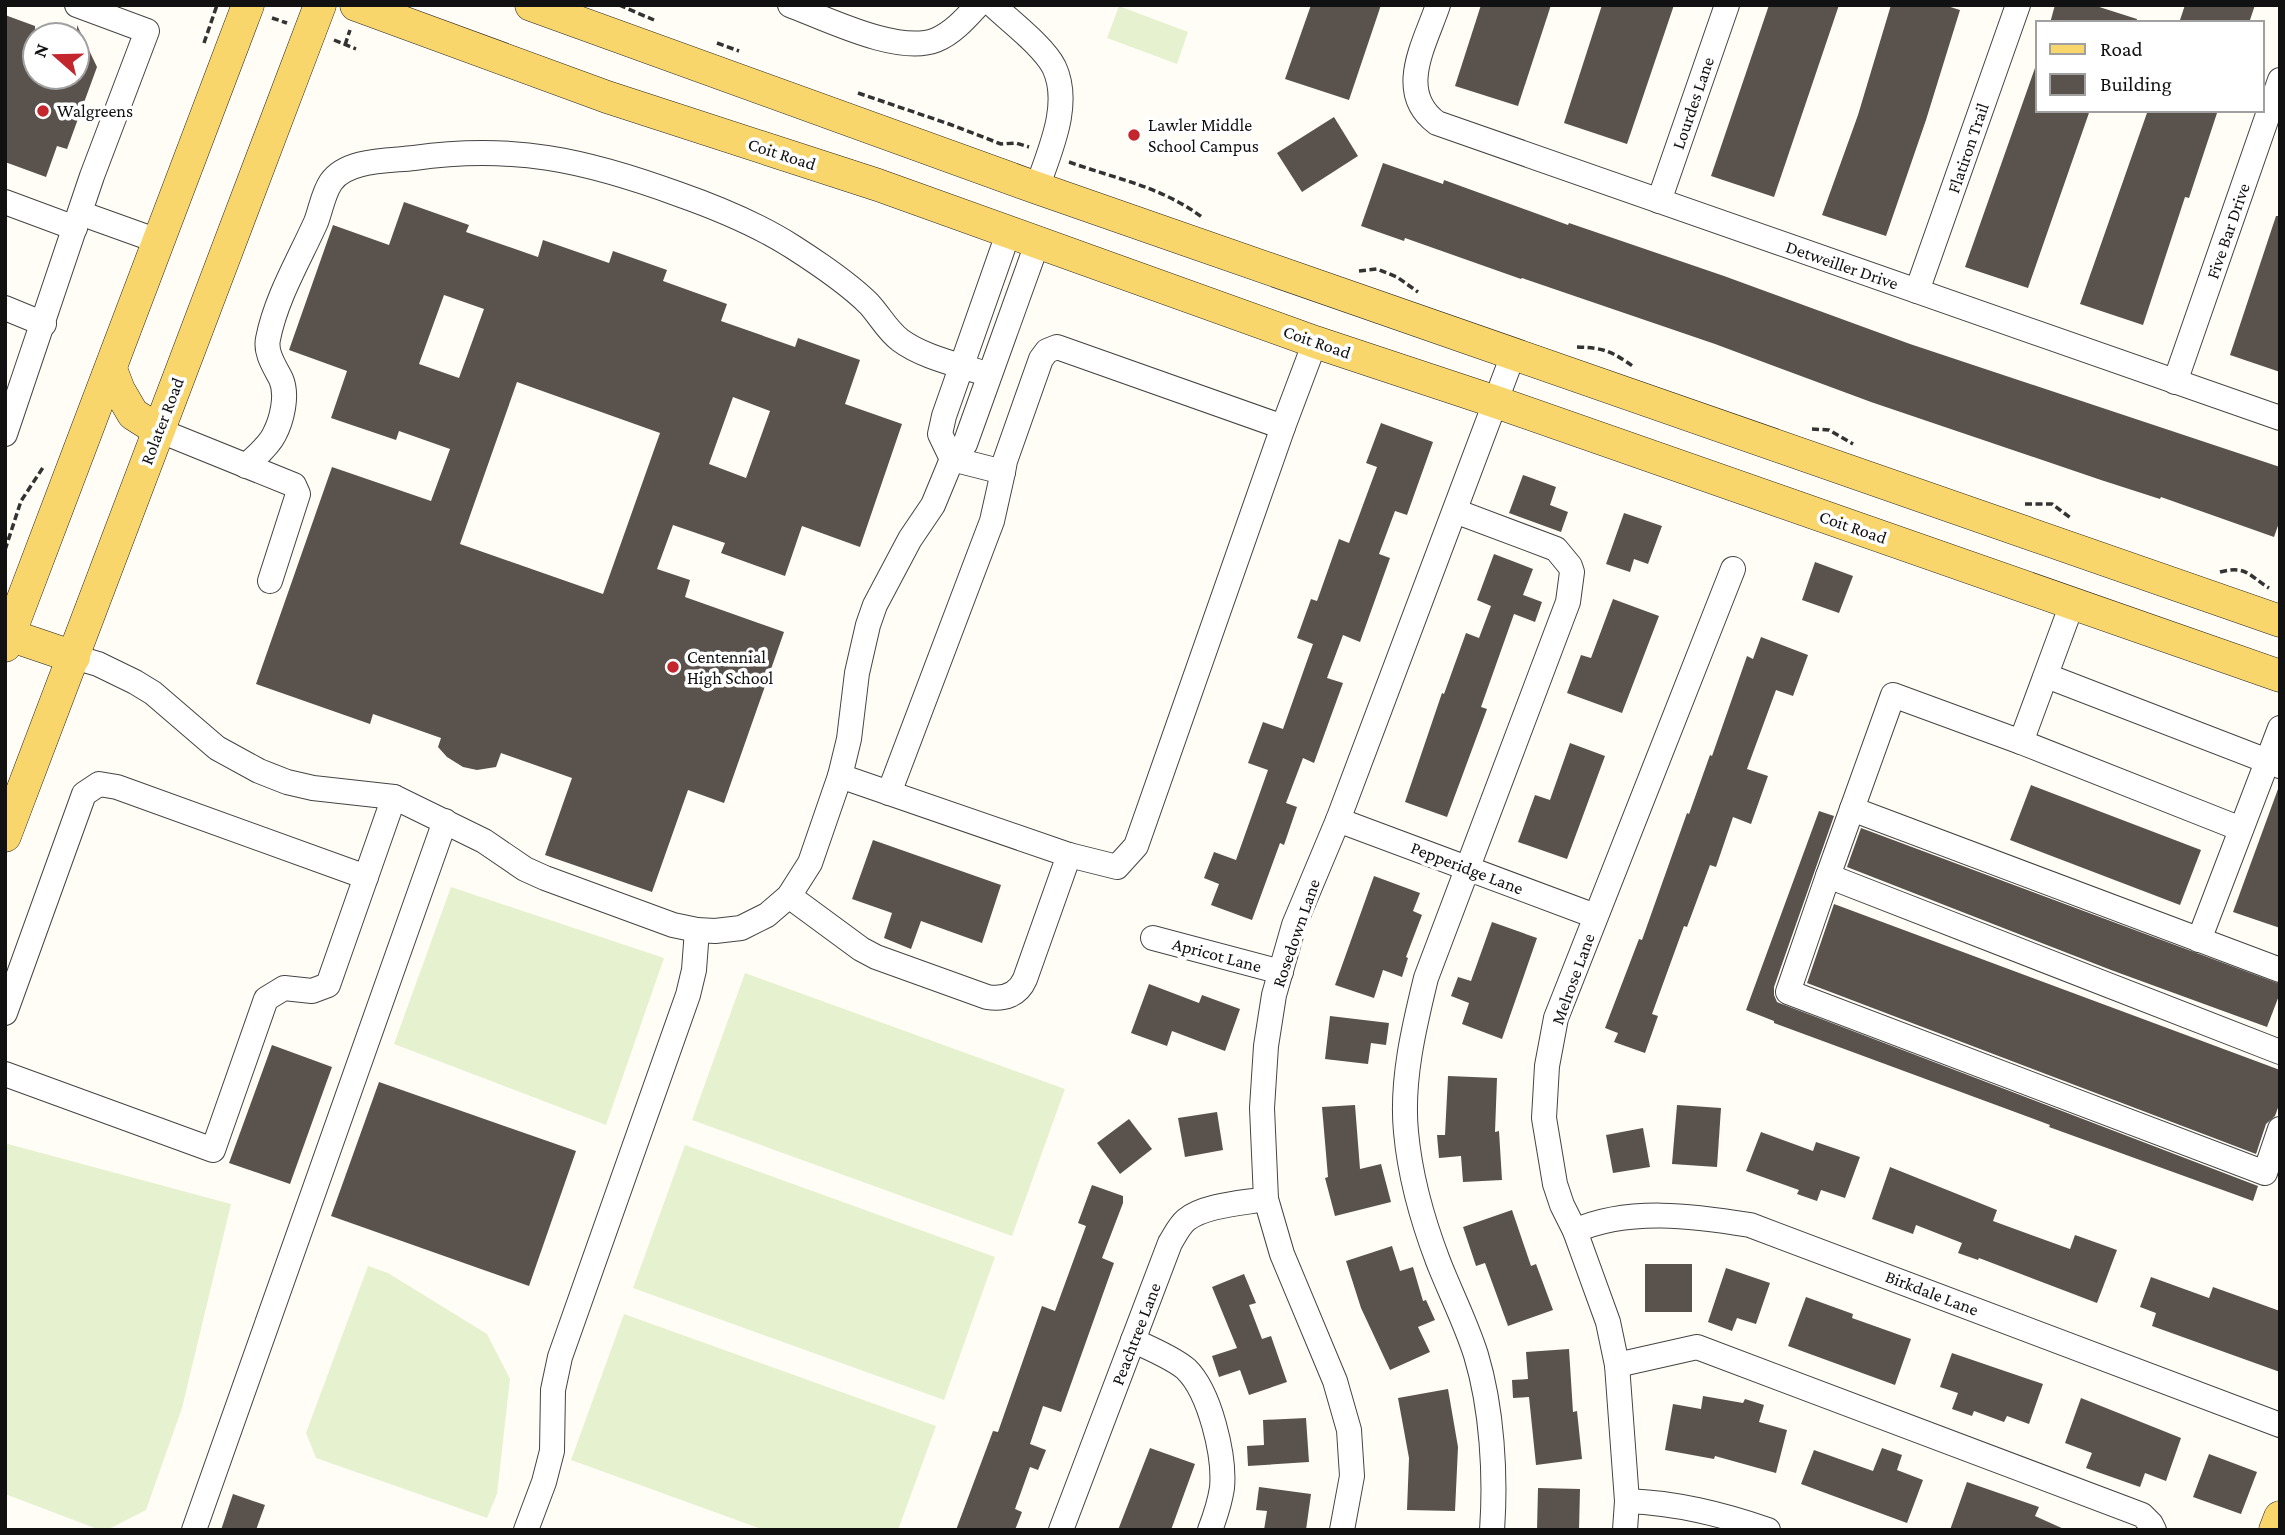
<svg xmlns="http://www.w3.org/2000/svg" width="2285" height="1535" font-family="'Crimson Pro',serif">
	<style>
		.pitch { fill: #e6f2cf }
		.building { fill: #5a524d; fill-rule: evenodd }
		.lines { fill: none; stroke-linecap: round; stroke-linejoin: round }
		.minor-casing { stroke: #444; stroke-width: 26 }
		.major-casing { stroke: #222; stroke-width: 33 }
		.path { stroke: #333; stroke-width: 3.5; stroke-dasharray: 7 3.5; stroke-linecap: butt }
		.minor { stroke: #fff; stroke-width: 24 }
		.major { stroke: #f9d66b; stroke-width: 32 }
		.poi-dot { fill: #c4262e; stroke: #fff; stroke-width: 2.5 }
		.labels { text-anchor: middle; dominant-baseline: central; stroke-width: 7; stroke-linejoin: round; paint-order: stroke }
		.street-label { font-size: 18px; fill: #111; stroke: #fff }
		.poi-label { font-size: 18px; fill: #111; stroke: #fff; text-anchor: start }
	</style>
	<rect width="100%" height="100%" fill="#fffdf5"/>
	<g class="pitch">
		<polygon points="1119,6 1188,32 1177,64 1107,38"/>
		<polygon points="451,887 664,958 606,1125 394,1044"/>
		<polygon points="745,973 1065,1089 1012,1236 692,1120"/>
		<polygon points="8,1144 231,1204 182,1408 146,1510 107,1530 100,1530 5,1494 5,1146"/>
		<polygon points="685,1145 995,1257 944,1400 633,1288"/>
		<polygon points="368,1266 388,1273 487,1334 510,1379 497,1494 487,1518 316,1458 306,1433"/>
		<polygon points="624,1314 936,1426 898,1530 764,1530 571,1460"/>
	</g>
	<g class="building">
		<polygon points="1311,5 1381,5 1349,100 1285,79"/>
		<polygon points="1481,5 1551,5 1518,106 1455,86"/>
		<polygon points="1602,5 1674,5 1627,144 1564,123"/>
		<polygon points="1769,5 1839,5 1774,197 1711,176"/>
		<polygon points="1891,5 1944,5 1960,10 1926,120 1886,236 1822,215 1858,115"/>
		<polygon points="2055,5 2093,5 2137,19 2136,23 2050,23"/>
		<polygon points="2185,5 2255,5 2249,23 2179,23"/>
		<polygon points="5,15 35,26 35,77 77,77 77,25 97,67 67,149 57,146 46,177 5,162"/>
		<polygon points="2035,68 2038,69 2038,110 2090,110 2028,288 1965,267"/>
		<polygon points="2148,110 2218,110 2189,198 2185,197 2143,325 2080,304"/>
		<polygon points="1334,117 1358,156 1302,192 1277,153"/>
		<polygon points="1383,163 1443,184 1444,180 1568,225 1569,223 1724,276 1910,344 2280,467 2280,520 2274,537 2161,497 2160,499 2101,480 1871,402 1715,344 1522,278 1521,279 1405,238 1404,241 1361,226"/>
		<path d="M404 202 469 225 466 232 538 257 543 240 609 263 613 251 667 270 663 281 727 304 721 321 795 347 798 338 860 360 845 404 902 424 860 547 802 526 785 576 721 553 725 543 673 525 657 569 690 580 685 597 784 632 724 803 688 790 652 892 545 855 572 778 501 753 496 767 477 770 463 767 447 757 438 747 441 738 373 714 370 724 256 684 332 467 431 501 450 449 399 431 396 440 331 418 347 371 289 350 333 225 389 245ZM444 295 484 309 459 378 419 364ZM517 382 660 433 603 594 460 544ZM733 397 770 411 746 478 709 464Z"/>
		<polygon points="2276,216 2280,216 2280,372 2230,355"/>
		<polygon points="1381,423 1433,442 1407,515 1395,511 1379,554 1390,558 1360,642 1343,635 1327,678 1343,683 1314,763 1303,758 1286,803 1297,807 1284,845 1280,843 1252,920 1211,905 1219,884 1204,878 1214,852 1236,860 1268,770 1248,763 1263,722 1283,729 1313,644 1297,638 1311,599 1317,601 1339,539 1349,543 1377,467 1366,463"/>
		<polygon points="1523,475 1556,487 1550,505 1568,512 1561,532 1509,513"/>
		<polygon points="1624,513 1662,526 1648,564 1634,559 1630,572 1606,564"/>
		<polygon points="1494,554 1533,569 1523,595 1542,602 1535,622 1514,614 1481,707 1487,709 1447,817 1405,802 1442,693 1444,694 1466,633 1479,638 1491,606 1477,600"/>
		<polygon points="1815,562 1853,576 1839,613 1802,600"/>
		<polygon points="1613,599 1659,616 1622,713 1567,693 1581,655 1591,658"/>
		<polygon points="1761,637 1808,655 1793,696 1776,690 1747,769 1768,776 1751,824 1733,817 1716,867 1710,865 1687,927 1684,926 1652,1014 1658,1016 1645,1053 1614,1042 1618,1033 1605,1028 1639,939 1642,940 1687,813 1689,814 1710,755 1712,756 1747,656 1753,659"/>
		<polygon points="1570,743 1605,756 1567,859 1518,842 1535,795 1550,800"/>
		<polygon points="2031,785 2201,850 2180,905 2010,840"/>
		<polygon points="2278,789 2280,790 2280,928 2233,912"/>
		<polygon points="1819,811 1834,816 1774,987 1774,995 1777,1002 2258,1186 2253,1201 2049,1127 2050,1125 1774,1023 1774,1021 1746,1010"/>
		<polygon points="1861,828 2280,984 2280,993 2267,1027 2111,970 1847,867"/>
		<polygon points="873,840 1001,885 982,943 921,921 911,949 884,938 892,913 852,899"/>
		<polygon points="1374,876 1420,893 1413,911 1422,915 1406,957 1408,958 1402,977 1383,970 1374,998 1335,985"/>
		<polygon points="1834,904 2280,1070 2280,1102 2275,1116 2266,1124 2256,1154 1807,983"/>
		<polygon points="1492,922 1537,938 1502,1039 1462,1024 1469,1003 1451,996 1458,977 1471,981"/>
		<polygon points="1149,984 1199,1003 1202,995 1240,1009 1225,1051 1172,1031 1167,1046 1131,1033"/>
		<polygon points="1330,1016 1389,1023 1386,1045 1371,1043 1368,1064 1325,1059"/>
		<polygon points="272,1045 332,1067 290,1184 229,1163"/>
		<polygon points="1448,1076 1497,1078 1495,1132 1499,1131 1502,1180 1463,1182 1461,1156 1439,1158 1437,1135 1445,1135"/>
		<polygon points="379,1082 576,1151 529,1286 331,1216"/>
		<polygon points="1355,1105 1360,1169 1381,1164 1391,1202 1335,1216 1325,1178 1328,1177 1322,1107"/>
		<polygon points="1677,1105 1721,1108 1717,1167 1672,1164"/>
		<polygon points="1217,1112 1223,1150 1185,1157 1178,1118"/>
		<polygon points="1129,1119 1152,1149 1120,1174 1097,1143"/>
		<polygon points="1643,1128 1650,1167 1613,1173 1606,1135"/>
		<polygon points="1761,1132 1813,1151 1816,1142 1860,1157 1845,1198 1821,1190 1817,1201 1797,1194 1799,1190 1746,1171"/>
		<polygon points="1890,1167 1997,1210 1993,1221 2070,1249 2075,1235 2117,1250 2097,1303 1979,1258 1978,1260 1958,1253 1962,1243 1916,1225 1913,1234 1872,1219"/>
		<polygon points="1092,1185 1123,1196 1123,1203 1102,1258 1114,1263 1061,1412 1043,1406 1030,1444 1046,1450 1038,1470 1030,1467 1015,1509 1022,1512 1015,1530 956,1530 993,1431 998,1432 1042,1306 1055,1311 1086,1226 1078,1223"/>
		<polygon points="1512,1210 1531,1266 1536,1264 1553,1310 1508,1326 1485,1263 1476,1266 1463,1227"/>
		<polygon points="1392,1246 1400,1271 1413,1267 1423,1301 1426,1300 1435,1320 1418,1327 1430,1352 1390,1370 1361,1308 1346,1261"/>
		<rect x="1645" y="1264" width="47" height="48"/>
		<polygon points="1726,1268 1770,1283 1756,1324 1737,1318 1732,1331 1708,1322"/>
		<polygon points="1244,1274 1256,1303 1249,1305 1262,1339 1271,1336 1287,1382 1249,1395 1240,1370 1219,1377 1212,1356 1237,1348 1212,1287"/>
		<polygon points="2151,1277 2209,1298 2213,1287 2280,1311 2280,1372 2152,1326 2156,1313 2140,1307"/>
		<polygon points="1806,1297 1853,1314 1852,1318 1911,1339 1895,1385 1788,1346"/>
		<polygon points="1569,1349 1573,1412 1577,1411 1582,1459 1536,1465 1529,1397 1513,1398 1512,1380 1528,1379 1526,1352"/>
		<polygon points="1952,1353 2043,1384 2029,1424 2007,1416 2004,1422 1974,1411 1972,1416 1952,1409 1958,1393 1940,1387"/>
		<polygon points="1448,1389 1458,1447 1455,1511 1407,1510 1409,1458 1398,1398"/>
		<polygon points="1703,1396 1743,1403 1745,1399 1764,1405 1759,1422 1787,1430 1776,1473 1715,1456 1714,1459 1665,1450 1673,1404 1701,1409"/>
		<polygon points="2081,1398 2181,1438 2166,1481 2145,1473 2140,1487 2086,1468 2092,1453 2065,1443"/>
		<polygon points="1306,1418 1309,1462 1248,1466 1247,1446 1264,1445 1263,1420"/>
		<polygon points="1150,1448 1195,1464 1171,1530 1118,1530"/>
		<polygon points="1882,1448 1902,1455 1897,1470 1923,1480 1907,1523 1801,1484 1814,1450 1873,1471"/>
		<polygon points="2209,1454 2257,1472 2241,1514 2193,1497"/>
		<polygon points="1967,1482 2039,1507 2035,1516 2066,1530 1950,1530"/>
		<polygon points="1259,1487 1311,1494 1306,1530 1264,1530 1267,1511 1256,1510"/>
		<polygon points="1538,1488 1580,1489 1579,1530 1537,1530"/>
		<polygon points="233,1494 265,1505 256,1530 221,1530"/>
	</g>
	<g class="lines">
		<defs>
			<g id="minor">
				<path d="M790 5C827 19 899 55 936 40 953 33 966 18 978 5"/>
				<path d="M993 5C1011 22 1043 46 1054 67 1072 105 1049 152 1037 188"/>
				<path d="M1438 5C1425 44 1395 92 1437 123L2280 418"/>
				<polyline points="1659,201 1727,5"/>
				<polyline points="5,202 75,228"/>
				<polyline points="80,213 158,241"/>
				<polyline points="1917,291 2018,5"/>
				<polyline points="5,308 44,324"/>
				<polyline points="2175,382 2280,80"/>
				<polyline points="158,430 294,485 298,494 270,581"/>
				<polyline points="5,434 92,176 147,31 77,5"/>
				<polyline points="952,459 1003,472 1005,461 1041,359 1047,351 1057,347 1283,427 1315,342"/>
				<polyline points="952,459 940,434 944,416 1009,231"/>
				<path d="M246 466C255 457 268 447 274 435 282 420 288 395 281 379 275 367 265 353 268 339 276 298 299 260 316 222 321 209 323 194 331 182 347 159 389 161 414 158 513 144 585 160 678 194 718 208 757 224 793 247 818 263 848 283 869 304 880 316 887 330 900 340 924 358 961 365 989 375"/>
				<path d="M1455 511 1556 549 1570 566 1572 572 1568 602 1426 978C1414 1027 1401 1081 1406 1132 1410 1176 1422 1219 1438 1261 1450 1292 1466 1323 1476 1355 1492 1408 1496 1475 1492 1530"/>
				<polyline points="2072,604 2021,742 1893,695 1852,809 2280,970"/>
				<polyline points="74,657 98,664 135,682 153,693 217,748 259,771 287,782 313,788 394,797 484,841 525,869 545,878 673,925 697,930 715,931 741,928 767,915 789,896 810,863 840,776 849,739 857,673 868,625 875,605 910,539 933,505 952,459 965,444 1038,241"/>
				<polyline points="2047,676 2280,766"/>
				<polyline points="2021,742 2241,829"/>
				<polyline points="889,793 992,521 1003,472"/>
				<polyline points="1852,809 1828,876 2280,1052"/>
				<polyline points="1338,820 1595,916"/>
				<polyline points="1069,855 1117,867 1136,846 1283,427"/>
				<polyline points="1828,876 1788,992 2265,1173 2280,1129"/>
				<path d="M789 896 861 949 876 957 987 997C1004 1000 1018 995 1025 979L1069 855 840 776"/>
				<polyline points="1153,938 1281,972"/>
				<polyline points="2199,940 2280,728"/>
				<polyline points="5,1013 84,794 99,784 117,787 366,877"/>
				<polyline points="5,1074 213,1150 266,999 284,988 312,991 328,985 394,797"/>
				<path d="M1575 1231C1628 1207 1694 1216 1750 1225L2280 1425"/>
				<path d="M1133 1340C1150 1349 1172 1357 1186 1369 1210 1392 1225 1456 1222 1488 1220 1501 1215 1517 1210 1530"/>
				<polyline points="1617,1365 1697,1347 2142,1515 2151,1524 2154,1530"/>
				<path d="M1627 1501C1677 1503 1721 1514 1768 1530"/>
				<polyline points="194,1530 445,821"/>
				<polyline points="526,1530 544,1482 552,1451 553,1390 560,1357 688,995 694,970 697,930"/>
				<path d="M1061 1530 1170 1243C1175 1235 1179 1226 1186 1220 1204 1205 1244 1203 1266 1199"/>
				<polyline points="1342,1530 1352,1476 1349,1430 1335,1381 1282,1254 1266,1199 1262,1108 1266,1046 1274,995 1294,925 1338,820 1513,355"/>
				<polyline points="1625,1530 1627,1501 1617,1365 1608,1322 1575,1231 1562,1205 1555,1184 1544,1118 1547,1066 1556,1018 1733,569"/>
			</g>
			<g id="major">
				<polyline points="356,5 607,97 878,185 1315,342 1496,402 2280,676"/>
				<polyline points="531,5 1037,188 2280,621"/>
				<polyline points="111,369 119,390 133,414 158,430"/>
				<polyline points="9,635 74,657"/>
				<polyline points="5,646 248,5"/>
				<polyline points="5,836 320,5"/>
				<polyline points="2275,1530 2280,1517"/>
			</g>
		</defs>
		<use href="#minor" class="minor-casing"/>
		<use href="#major" class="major-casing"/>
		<g class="path">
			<polyline points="619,5 654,20"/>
			<polyline points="272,18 287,23"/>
			<polyline points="334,40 356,49"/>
			<polyline points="204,43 217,5"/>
			<polyline points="717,43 739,51"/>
			<polyline points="345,45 350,30"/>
			<polyline points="858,93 949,124 1001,144 1016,143 1029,147"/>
			<path d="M1069 162C1116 179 1163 187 1203 218"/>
			<polyline points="1359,271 1377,269 1397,277 1418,292"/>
			<path d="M1577 347C1605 348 1611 351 1634 367"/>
			<polyline points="1812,429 1829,430 1853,444"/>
			<polyline points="2025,504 2052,504 2072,519"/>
			<polyline points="5,550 21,501 44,466"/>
			<path d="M2220 572C2247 565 2249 576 2269 588"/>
		</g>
		<use href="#minor" class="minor"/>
		<use href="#major" class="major"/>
	</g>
	<g class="poi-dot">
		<circle cx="43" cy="111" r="7"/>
		<circle cx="1134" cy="135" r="7"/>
		<circle cx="673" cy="667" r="7"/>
	</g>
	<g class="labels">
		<g class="street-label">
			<text transform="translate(1693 103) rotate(-71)">Lourdes Lane</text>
			<text transform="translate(1968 148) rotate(-71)">Flatiron Trail</text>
			<text transform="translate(782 154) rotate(18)">Coit Road</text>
			<text transform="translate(2228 231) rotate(-71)">Five Bar Drive</text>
			<text transform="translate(1842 265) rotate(19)">Detweiller Drive</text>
			<text transform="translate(1317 342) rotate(19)">Coit Road</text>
			<text transform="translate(162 421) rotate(-69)">Rolater Road</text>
			<text transform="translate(1853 527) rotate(19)">Coit Road</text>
			<text transform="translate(1467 868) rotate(21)">Pepperidge Lane</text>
			<text transform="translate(1296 933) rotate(-71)">Rosedown Lane</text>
			<text transform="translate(1217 955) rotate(15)">Apricot Lane</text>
			<text transform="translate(1573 979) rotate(-70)">Melrose Lane</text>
			<text transform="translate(1932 1293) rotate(21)">Birkdale Lane</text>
			<text transform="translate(1136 1334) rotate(-69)">Peachtree Lane</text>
		</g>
		<g class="poi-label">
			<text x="57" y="111">Walgreens</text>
			<text x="1148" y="125">Lawler Middle<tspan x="1148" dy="21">School Campus</tspan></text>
			<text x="687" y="657">Centennial<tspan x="687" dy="21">High School</tspan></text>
		</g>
	</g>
	<rect width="2285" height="1535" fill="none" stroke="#111111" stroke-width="14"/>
	<rect x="2036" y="21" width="228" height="91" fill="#ffffff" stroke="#a0a0a0" stroke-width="2"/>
	<rect x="2050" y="44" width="35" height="10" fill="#f9d66b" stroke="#a0a0a0" stroke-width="2"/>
	<text x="2100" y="56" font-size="21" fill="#111111">Road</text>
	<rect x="2050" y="74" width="35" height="21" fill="#5a524d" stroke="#a0a0a0" stroke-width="2"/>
	<text x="2100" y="91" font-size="21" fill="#111111">Building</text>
	<g transform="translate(56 56) rotate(290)"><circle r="33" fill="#ffffff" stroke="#a0a0a0" stroke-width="2"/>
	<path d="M0-5L12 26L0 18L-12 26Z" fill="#c4262e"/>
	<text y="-10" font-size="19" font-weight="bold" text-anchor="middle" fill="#111111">N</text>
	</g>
</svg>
